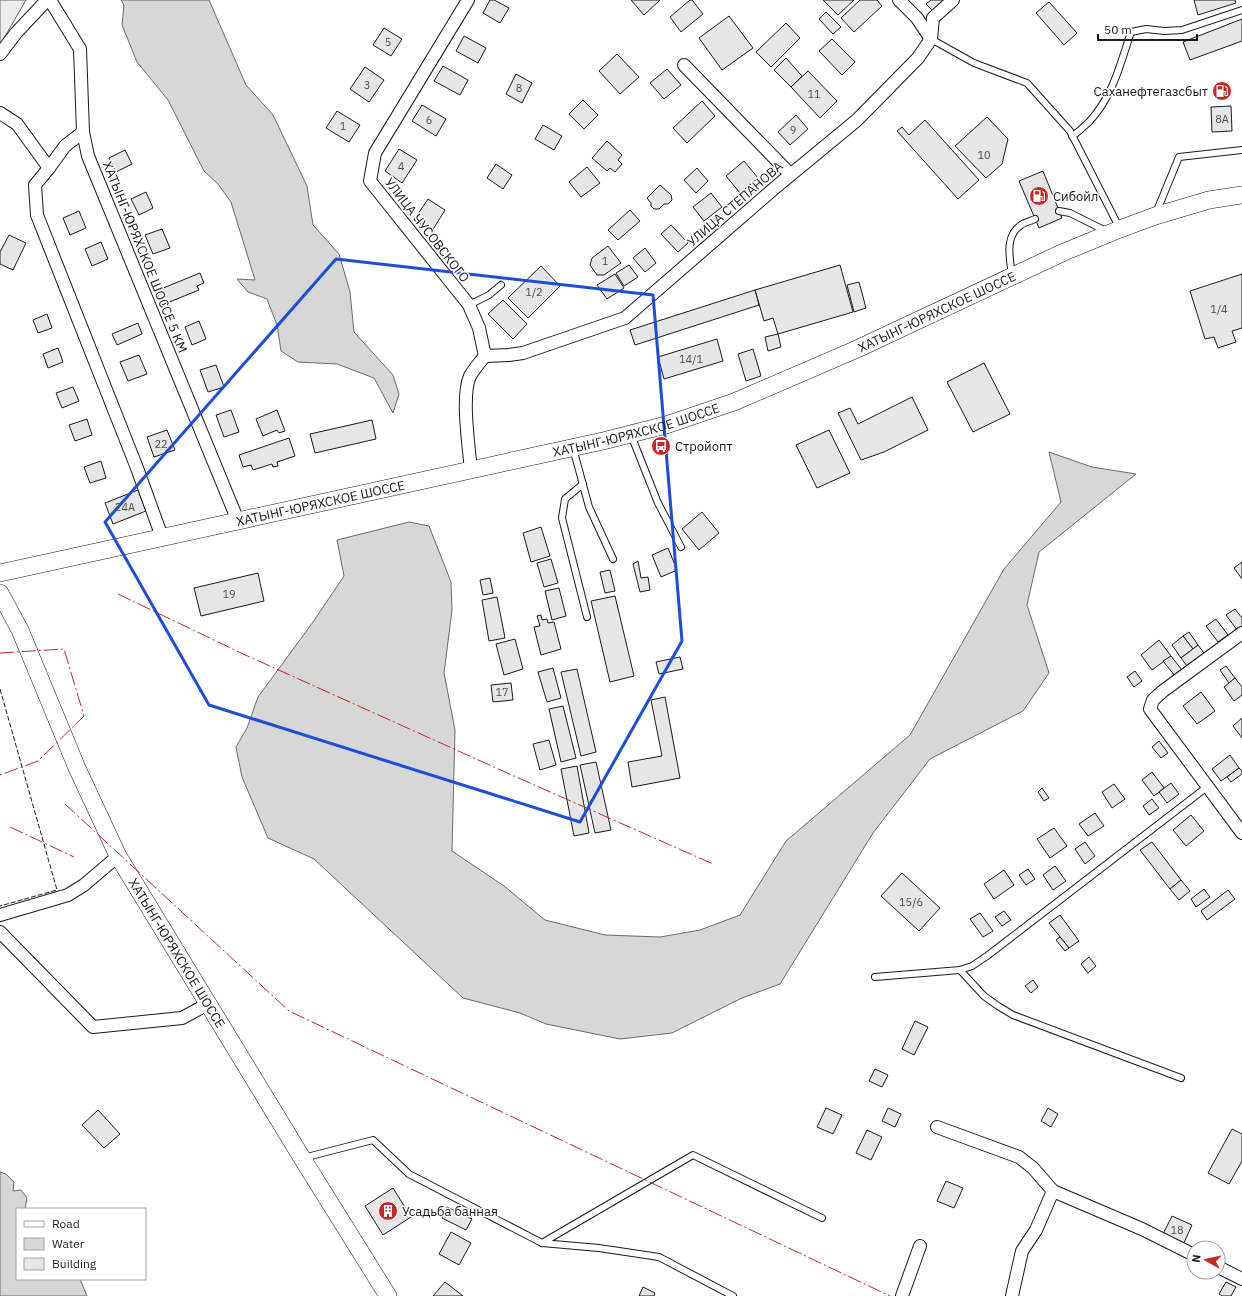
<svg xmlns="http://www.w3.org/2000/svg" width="1242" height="1296" font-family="'IBM Plex Sans',sans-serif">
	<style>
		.built { fill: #ededed; stroke: #6a6a6a }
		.water { fill: #d7d7d7; stroke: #6a6a6a }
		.building { fill: #e6e6e6; stroke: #1a1a1a }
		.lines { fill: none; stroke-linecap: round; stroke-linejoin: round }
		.lane-casing { stroke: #1a1a1a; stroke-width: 8 }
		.street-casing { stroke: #1a1a1a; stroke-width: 14 }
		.secondary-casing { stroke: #1a1a1a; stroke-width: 18 }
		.lane { stroke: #fff; stroke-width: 6 }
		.street { stroke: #fff; stroke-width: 12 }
		.secondary { stroke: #fff; stroke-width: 17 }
		.fence { stroke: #1a1a1a; stroke-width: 1; stroke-dasharray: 5 2; stroke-linecap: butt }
		.power { stroke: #c62828; stroke-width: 1; stroke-dasharray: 14 3 2 3; stroke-linecap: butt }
		.marked { fill: none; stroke: #1d4ed8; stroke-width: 3; stroke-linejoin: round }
		.labels { text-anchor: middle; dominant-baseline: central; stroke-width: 3; stroke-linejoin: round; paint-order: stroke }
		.number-label { font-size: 11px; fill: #4d4d4d }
		.poi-label { font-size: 13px; fill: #1a1a1a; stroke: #fff; text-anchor: start }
		.street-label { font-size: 13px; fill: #1a1a1a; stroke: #fff }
	</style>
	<rect width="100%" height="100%" fill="#fff"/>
	<polygon class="built" points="0,0 26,0 0,45"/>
	<g class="water">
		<polygon points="121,0 209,0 246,85 273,115 307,186 313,225 339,254 350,292 354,332 393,375 399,394 393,413 374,378 337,364 298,362 281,351 277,325 267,299 248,292 237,279 255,280 231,202 218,184 204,171 168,100 137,62 122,25 124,5"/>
		<polygon points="1049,452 1092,467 1136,474 1039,552 1027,605 1049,673 1023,711 930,759 873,833 780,984 742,998 672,1033 620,1039 546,1024 520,1013 463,998 314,859 268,838 242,777 236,747 247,728 258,697 313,622 344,576 337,540 409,522 429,526 451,582 452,610 444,673 455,730 452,851 504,886 545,920 605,935 660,937 700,930 740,915 786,841 910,735 1004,569 1061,502"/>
		<polygon points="0,1172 6,1174 14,1182 13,1191 21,1190 27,1198 25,1209 17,1209 17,1279 80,1279 87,1296 0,1296"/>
	</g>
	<g class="building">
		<polygon points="490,0 494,0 509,8 500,23 483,13"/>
		<polygon points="631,0 660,0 644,15"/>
		<polygon points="690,0 692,0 703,14 681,32 670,17"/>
		<polygon points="823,0 854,0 838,15"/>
		<polygon points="860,0 877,0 882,6 854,32 841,18"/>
		<polygon points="931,0 947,0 934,12 926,4"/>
		<polygon points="1194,0 1235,0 1236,3 1198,15"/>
		<polygon points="1049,2 1077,33 1064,45 1036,13"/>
		<polygon points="826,12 841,27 833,34 819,19"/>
		<polygon points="729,16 753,48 722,70 699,38"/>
		<polygon points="1242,19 1242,41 1190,60 1183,42"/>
		<polygon points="786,23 800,38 771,67 756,52"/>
		<polygon points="384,28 402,39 391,56 373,45"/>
		<polygon points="464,36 486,48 478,63 456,51"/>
		<polygon points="832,39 855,62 842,75 819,51"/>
		<polygon points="617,54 639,77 620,94 599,71"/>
		<polygon points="786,58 802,76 791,87 774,70"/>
		<polygon points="443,66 468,80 460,95 434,81"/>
		<polygon points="365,67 384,80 369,102 350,89"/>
		<polygon points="667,69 681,85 664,99 650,83"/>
		<polygon points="808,71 837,101 820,118 791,87"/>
		<polygon points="516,74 532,83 522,103 506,94"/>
		<polygon points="583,100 598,115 584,129 569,114"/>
		<polygon points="702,101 715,116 687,143 673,128"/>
		<polygon points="422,105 446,119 436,136 412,121"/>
		<polygon points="1231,106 1232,131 1212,132 1211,107"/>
		<polygon points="337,111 360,125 349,142 326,128"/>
		<polygon points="796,115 808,129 790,145 778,132"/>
		<polygon points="987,117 1008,139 1002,164 986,178 955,146"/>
		<polygon points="925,120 979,180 958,199 897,131 902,127 909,135"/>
		<polygon points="543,125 562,136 554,150 535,139"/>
		<polygon points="607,141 622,155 618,160 622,164 615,172 610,168 607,171 592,158"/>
		<polygon points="399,149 417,160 402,183 385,171"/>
		<polygon points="125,150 132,164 116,172 109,158"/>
		<polygon points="744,161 758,178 740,193 726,176"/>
		<polygon points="496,164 512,175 503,189 487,178"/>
		<polygon points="587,167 600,183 581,197 569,182"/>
		<polygon points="697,168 708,181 696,193 684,180"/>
		<polygon points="1043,171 1062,218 1039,228 1019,181"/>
		<polygon points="660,185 671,195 672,200 668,204 664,204 659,209 654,209 651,206 651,203 647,198"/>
		<polygon points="146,192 153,208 139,215 131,199"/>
		<polygon points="711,193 722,207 704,221 693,207"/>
		<polygon points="428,199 445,210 432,231 414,220"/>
		<polygon points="630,210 640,221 618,240 608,230"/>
		<polygon points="79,211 86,228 70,235 63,218"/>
		<polygon points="671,225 688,243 678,252 661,234"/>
		<polygon points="162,229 170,248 153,254 145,235"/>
		<polygon points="9,235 26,243 13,270 0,264 0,252"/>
		<polygon points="101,242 108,259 92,266 85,249"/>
		<polygon points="608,246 621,263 604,275 597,275 590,265 592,258"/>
		<polygon points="645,248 656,263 645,272 633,258"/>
		<polygon points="629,265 638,277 624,286 616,273"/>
		<polygon points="840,265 853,312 778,334 773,318 764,321 755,290"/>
		<polygon points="541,266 560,286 528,318 508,298"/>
		<polygon points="200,273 204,283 197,286 199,290 162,305 156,291"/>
		<polygon points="615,274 624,288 607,299 597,285"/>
		<polygon points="1242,274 1242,328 1232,331 1236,342 1218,348 1214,337 1205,339 1190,291"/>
		<polygon points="859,282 866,308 854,312 847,285"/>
		<polygon points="755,290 759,305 635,345 630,330"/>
		<polygon points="503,300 527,324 513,339 488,314"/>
		<polygon points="47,314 52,328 38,333 33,320"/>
		<polygon points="199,321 206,339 192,345 185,327"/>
		<polygon points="138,323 142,334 117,345 112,334"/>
		<polygon points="778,334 781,347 768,351 765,337"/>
		<polygon points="717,339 723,361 664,379 658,357"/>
		<polygon points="58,348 63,362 48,368 43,354"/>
		<polygon points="753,349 761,376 746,381 738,354"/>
		<polygon points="139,355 147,374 128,381 120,362"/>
		<polygon points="984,363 1010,414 973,432 947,382"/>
		<polygon points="216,365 224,387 208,392 200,370"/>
		<polygon points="73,387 79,401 62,408 56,393"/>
		<polygon points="912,397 928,430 884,452 861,460 838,413 850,408 858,424"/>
		<polygon points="231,410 239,432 224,437 216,415"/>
		<polygon points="277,410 285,431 279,433 277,430 263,436 256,419"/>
		<polygon points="87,419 92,435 75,441 69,425"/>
		<polygon points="372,420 376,439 315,453 310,434"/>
		<polygon points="167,430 175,450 154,457 147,437"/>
		<polygon points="829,430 850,473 817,488 796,445"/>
		<polygon points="289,438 295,456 277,462 278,466 273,467 272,464 253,470 251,465 243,467 239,455"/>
		<polygon points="101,461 106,478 90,483 84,467"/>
		<polygon points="138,490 146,511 113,524 105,503"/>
		<polygon points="702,512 719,533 699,550 682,529"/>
		<polygon points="541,527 550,556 531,562 523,533"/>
		<polygon points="668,548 677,570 661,577 652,555"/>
		<polygon points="551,559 558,583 544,587 537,563"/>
		<polygon points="638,561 641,578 648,577 650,590 640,592 633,564"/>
		<polygon points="1242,562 1242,579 1234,568"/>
		<polygon points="610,570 615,591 605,593 600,572"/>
		<polygon points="258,573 264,601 201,616 194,588"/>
		<polygon points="490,578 493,593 483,595 480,580"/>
		<polygon points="559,588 566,616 552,620 545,591"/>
		<polygon points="615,596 634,676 610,682 591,601"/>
		<polygon points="497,597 505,638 489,641 482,600"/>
		<polygon points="1235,609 1242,618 1242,627 1237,630 1226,615"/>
		<polygon points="541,615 542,620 547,619 548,623 554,622 561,649 541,655 534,627 540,626 537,616"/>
		<polygon points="1216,619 1228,635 1218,642 1206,626"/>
		<polygon points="1189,632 1198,645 1193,649 1183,636"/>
		<polygon points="1183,636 1193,649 1181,658 1172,645"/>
		<polygon points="515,639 523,669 504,675 496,644"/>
		<polygon points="1159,640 1171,656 1152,670 1141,655"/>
		<polygon points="1198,645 1204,653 1187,666 1181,658"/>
		<polygon points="1171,656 1182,670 1175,676 1163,661"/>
		<polygon points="680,657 683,669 659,674 656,662"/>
		<polygon points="1226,666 1235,678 1229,683 1220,670"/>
		<polygon points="553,668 561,698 547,702 538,672"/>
		<polygon points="577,669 596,752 581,756 561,672"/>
		<polygon points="1135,671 1142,681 1134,687 1127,677"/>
		<polygon points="1235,678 1242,687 1242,695 1234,701 1224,687"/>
		<polygon points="511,683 513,700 493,702 491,685"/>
		<polygon points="1201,692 1215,711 1197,724 1183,706"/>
		<polygon points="665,697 680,778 632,787 628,762 662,756 651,700"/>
		<polygon points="563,706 576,758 561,762 549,709"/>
		<polygon points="1242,718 1242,738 1233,726"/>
		<polygon points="549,740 556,765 540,770 533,744"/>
		<polygon points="1159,741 1168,753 1161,758 1152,747"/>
		<polygon points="1230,755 1239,768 1221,781 1212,769"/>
		<polygon points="596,762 611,830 595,833 580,765"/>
		<polygon points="577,766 589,833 574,836 561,769"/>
		<polygon points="1239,768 1242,771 1242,774 1231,782 1227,777"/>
		<polygon points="1152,772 1164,788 1154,796 1142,780"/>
		<polygon points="1171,783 1179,794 1167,803 1159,792"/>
		<polygon points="1114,784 1125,799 1112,808 1102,792"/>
		<polygon points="1042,788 1049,798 1044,801 1038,792"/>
		<polygon points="1152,799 1159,808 1149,815 1143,806"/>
		<polygon points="1095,813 1104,826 1088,836 1079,824"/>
		<polygon points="1191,815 1204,831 1186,846 1173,830"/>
		<polygon points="1054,828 1067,846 1050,858 1037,839"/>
		<polygon points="1085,842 1095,856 1085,864 1075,849"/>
		<polygon points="1152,842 1181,880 1170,889 1140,850"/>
		<polygon points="1055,866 1066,881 1053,890 1043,875"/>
		<polygon points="1028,869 1035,879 1026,885 1019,875"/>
		<polygon points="1004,870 1014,885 994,899 984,884"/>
		<polygon points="902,873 940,908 919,931 881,896"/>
		<polygon points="1181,880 1190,891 1179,900 1170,889"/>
		<polygon points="1204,889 1210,897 1196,907 1191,899"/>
		<polygon points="1228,890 1235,899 1207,920 1201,911"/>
		<polygon points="1004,911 1011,920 1002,926 995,917"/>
		<polygon points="980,913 993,931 983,937 970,919"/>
		<polygon points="1060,915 1079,941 1069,948 1049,923"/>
		<polygon points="1060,937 1069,948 1065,951 1056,940"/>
		<polygon points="1089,957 1096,966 1088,973 1081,964"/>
		<polygon points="1033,980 1038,987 1031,993 1025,986"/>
		<polygon points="915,1021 928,1027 914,1055 902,1049"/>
		<polygon points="875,1069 888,1075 882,1087 869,1081"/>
		<polygon points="826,1108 842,1115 833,1134 817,1127"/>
		<polygon points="888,1108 901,1114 895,1127 882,1121"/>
		<polygon points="1048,1108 1058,1114 1051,1127 1041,1121"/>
		<polygon points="98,1110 120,1134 104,1148 82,1125"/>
		<polygon points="1232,1129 1242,1134 1242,1161 1229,1184 1208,1173"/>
		<polygon points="867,1130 882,1137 871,1160 856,1153"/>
		<polygon points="946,1181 963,1188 954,1208 937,1201"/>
		<polygon points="393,1188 411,1217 383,1235 365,1206"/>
		<polygon points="447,1207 472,1219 466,1230 442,1218"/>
		<polygon points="1172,1216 1192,1225 1183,1245 1162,1236"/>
		<polygon points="451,1232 471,1243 459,1265 439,1254"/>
		<polygon points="445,1282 463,1296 433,1296"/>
		<polygon points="1226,1282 1236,1287 1231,1296 1222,1296 1219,1294"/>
		<polygon points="643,1287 655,1293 654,1296 639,1296"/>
	</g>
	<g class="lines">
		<defs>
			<g id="lane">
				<polyline points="931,39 974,63 1027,83 1070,131 1119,227"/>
				<path d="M1072 136C1079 132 1083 127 1089 122 1113 96 1120 65 1131 32L1146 29 1164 31 1182 30 1242 10"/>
				<polyline points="1059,211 1070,213 1106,231"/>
				<polyline points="1156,213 1179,157 1242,150"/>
				<path d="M1012 276C1010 259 1004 236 1021 225 1025 222 1031 221 1035 219"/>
				<polyline points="469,305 489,295 501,285"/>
				<polyline points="631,435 658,503 681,547"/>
				<polyline points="573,448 589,507 613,559"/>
				<polyline points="583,484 565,499 562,518 587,617"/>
				<polyline points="960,970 984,996 998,1006 1013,1015 1181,1078"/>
				<polyline points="875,977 960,970 972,966 987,956 1207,787"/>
				<polyline points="303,1158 373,1140 409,1174 542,1243 599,1248 659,1257 733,1296"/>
				<polyline points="542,1243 693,1155 822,1218"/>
			</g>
			<g id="street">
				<polyline points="50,0 80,49 83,132 88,156 238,521"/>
				<path d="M468 0 375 153 370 181 469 305 479 328 485 356C480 362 474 369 470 376 461 395 469 448 471 470"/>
				<polyline points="899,0 917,18 931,39"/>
				<polyline points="0,54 16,33 47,0"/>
				<polyline points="684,65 790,174"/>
				<polyline points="0,113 17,124 49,168 35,185 37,215 137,468 162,537"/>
				<polyline points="49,168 65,146 83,132"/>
				<polyline points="485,356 509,355 523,353 625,318 777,186 857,120 918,58 931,39 933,18 953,0"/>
				<polyline points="1242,633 1163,691 1153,700 1150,709 1242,833"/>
				<polyline points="0,915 68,895 84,885 118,856"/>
				<polyline points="0,932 93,1027 182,1018 208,1004"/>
				<polyline points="937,1127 1019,1157 1033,1168 1053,1191 1036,1230 1022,1251 1012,1296"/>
				<polyline points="1053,1191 1142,1229 1194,1255"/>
				<polyline points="1218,1267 1242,1279"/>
				<polyline points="902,1296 920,1246"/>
			</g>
			<g id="secondary">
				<path id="s1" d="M0 573 603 441 666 425 734 402 857 349 1064 252 1120 229 1155 216 1209 200 1242 195"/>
				<path id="s2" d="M0 593 20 630 77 768 118 856 257 1084 302 1158 388 1296"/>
			</g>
		</defs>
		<use href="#lane" class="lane-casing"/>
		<use href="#street" class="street-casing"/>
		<use href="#secondary" class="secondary-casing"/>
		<use href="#lane" class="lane"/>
		<use href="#street" class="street"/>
		<use href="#secondary" class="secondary"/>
		<polyline class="fence" points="0,689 57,890 0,906"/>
		<g class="power">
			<polyline points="118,594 241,653 505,772 713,864"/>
			<polyline points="0,653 64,649 84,716 38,761 0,775"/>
			<polyline points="65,804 289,1011 890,1296"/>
			<polyline points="10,827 74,857"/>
		</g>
	</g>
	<path class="marked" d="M336 259 653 295 682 641 580 822 209 705 105 522Z"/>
	<defs>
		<symbol id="fuel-disc" viewBox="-11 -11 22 22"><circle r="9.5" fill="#c62828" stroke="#fff"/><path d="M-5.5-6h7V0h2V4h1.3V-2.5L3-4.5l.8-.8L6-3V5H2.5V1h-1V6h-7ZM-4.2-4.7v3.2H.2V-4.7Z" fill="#fff"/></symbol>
		<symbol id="bus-disc" viewBox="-11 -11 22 22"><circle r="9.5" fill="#c62828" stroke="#fff"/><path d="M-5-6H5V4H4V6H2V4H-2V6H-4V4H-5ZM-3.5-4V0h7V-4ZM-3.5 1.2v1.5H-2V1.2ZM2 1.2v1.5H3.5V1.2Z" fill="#fff"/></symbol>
		<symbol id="building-disc" viewBox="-11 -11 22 22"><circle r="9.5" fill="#c62828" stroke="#fff"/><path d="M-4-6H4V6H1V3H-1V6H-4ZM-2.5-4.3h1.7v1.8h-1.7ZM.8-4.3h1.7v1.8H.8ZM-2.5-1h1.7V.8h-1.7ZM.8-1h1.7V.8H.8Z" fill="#fff"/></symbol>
	</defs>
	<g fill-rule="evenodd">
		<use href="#fuel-disc" x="1211" y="80" width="22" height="22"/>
		<use href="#fuel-disc" x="1028" y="185" width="22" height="22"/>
		<use href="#bus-disc" x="650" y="435" width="22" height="22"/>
		<use href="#building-disc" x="377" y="1200" width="22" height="22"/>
	</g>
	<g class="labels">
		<g class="number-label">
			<text x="388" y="42">5</text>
			<text x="367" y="85">3</text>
			<text x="519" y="88">8</text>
			<text x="814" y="94">11</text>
			<text x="1222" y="119">8А</text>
			<text x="429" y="120">6</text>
			<text x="343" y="126">1</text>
			<text x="793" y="130">9</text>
			<text x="984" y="155">10</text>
			<text x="401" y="166">4</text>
			<text x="605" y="261">1</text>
			<text x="534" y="292">1/2</text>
			<text x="1219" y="309">1/4</text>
			<text x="691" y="359">14/1</text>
			<text x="161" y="444">22</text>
			<text x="125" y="507">24А</text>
			<text x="229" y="594">19</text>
			<text x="502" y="692">17</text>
			<text x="911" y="902">15/6</text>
			<text x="1177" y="1230">18</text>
		</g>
		<g class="poi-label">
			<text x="1208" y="91" text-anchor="end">Саханефтегазсбыт</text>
			<text x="1053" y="196">Сибойл</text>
			<text x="675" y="446">Стройопт</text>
			<text x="402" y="1211">Усадьба банная</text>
		</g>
		<g class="street-label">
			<text transform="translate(735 204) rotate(-41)">УЛИЦА СТЕПАНОВА</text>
			<text transform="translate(427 230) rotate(52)">УЛИЦА ЧУСОВСКОГО</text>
			<text transform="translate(145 257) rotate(68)">ХАТЫНГ-ЮРЯХСКОЕ ШОССЕ 5 КМ</text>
			<text stroke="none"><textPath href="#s1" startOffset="976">ХАТЫНГ-ЮРЯХСКОЕ ШОССЕ</textPath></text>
			<text stroke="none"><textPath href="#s1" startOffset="652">ХАТЫНГ-ЮРЯХСКОЕ ШОССЕ</textPath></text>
			<text stroke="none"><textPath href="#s1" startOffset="328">ХАТЫНГ-ЮРЯХСКОЕ ШОССЕ</textPath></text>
			<text stroke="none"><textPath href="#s2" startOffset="402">ХАТЫНГ-ЮРЯХСКОЕ ШОССЕ</textPath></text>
		</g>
	</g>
	<rect x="16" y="1208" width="130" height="72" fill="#ffffff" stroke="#a3a3a3"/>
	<rect x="24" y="1221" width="20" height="6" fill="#ffffff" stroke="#a3a3a3"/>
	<text x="52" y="1228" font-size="12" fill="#1a1a1a">Road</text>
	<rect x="24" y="1238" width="20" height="12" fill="#d7d7d7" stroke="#a3a3a3"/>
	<text x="52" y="1248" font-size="12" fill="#1a1a1a">Water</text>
	<rect x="24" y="1258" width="20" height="12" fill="#e6e6e6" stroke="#a3a3a3"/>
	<text x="52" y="1268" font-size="12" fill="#1a1a1a">Building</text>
	<g transform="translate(1206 1260) rotate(278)"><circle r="19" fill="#ffffff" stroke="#a3a3a3"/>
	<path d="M0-3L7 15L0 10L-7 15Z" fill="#c62828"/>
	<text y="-6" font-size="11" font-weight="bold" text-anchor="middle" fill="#1a1a1a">N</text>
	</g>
	<path d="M1098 34v6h99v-6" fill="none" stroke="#1a1a1a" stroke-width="2"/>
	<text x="1104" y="34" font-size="12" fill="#1a1a1a" stroke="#ffffff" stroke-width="3" paint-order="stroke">50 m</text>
</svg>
